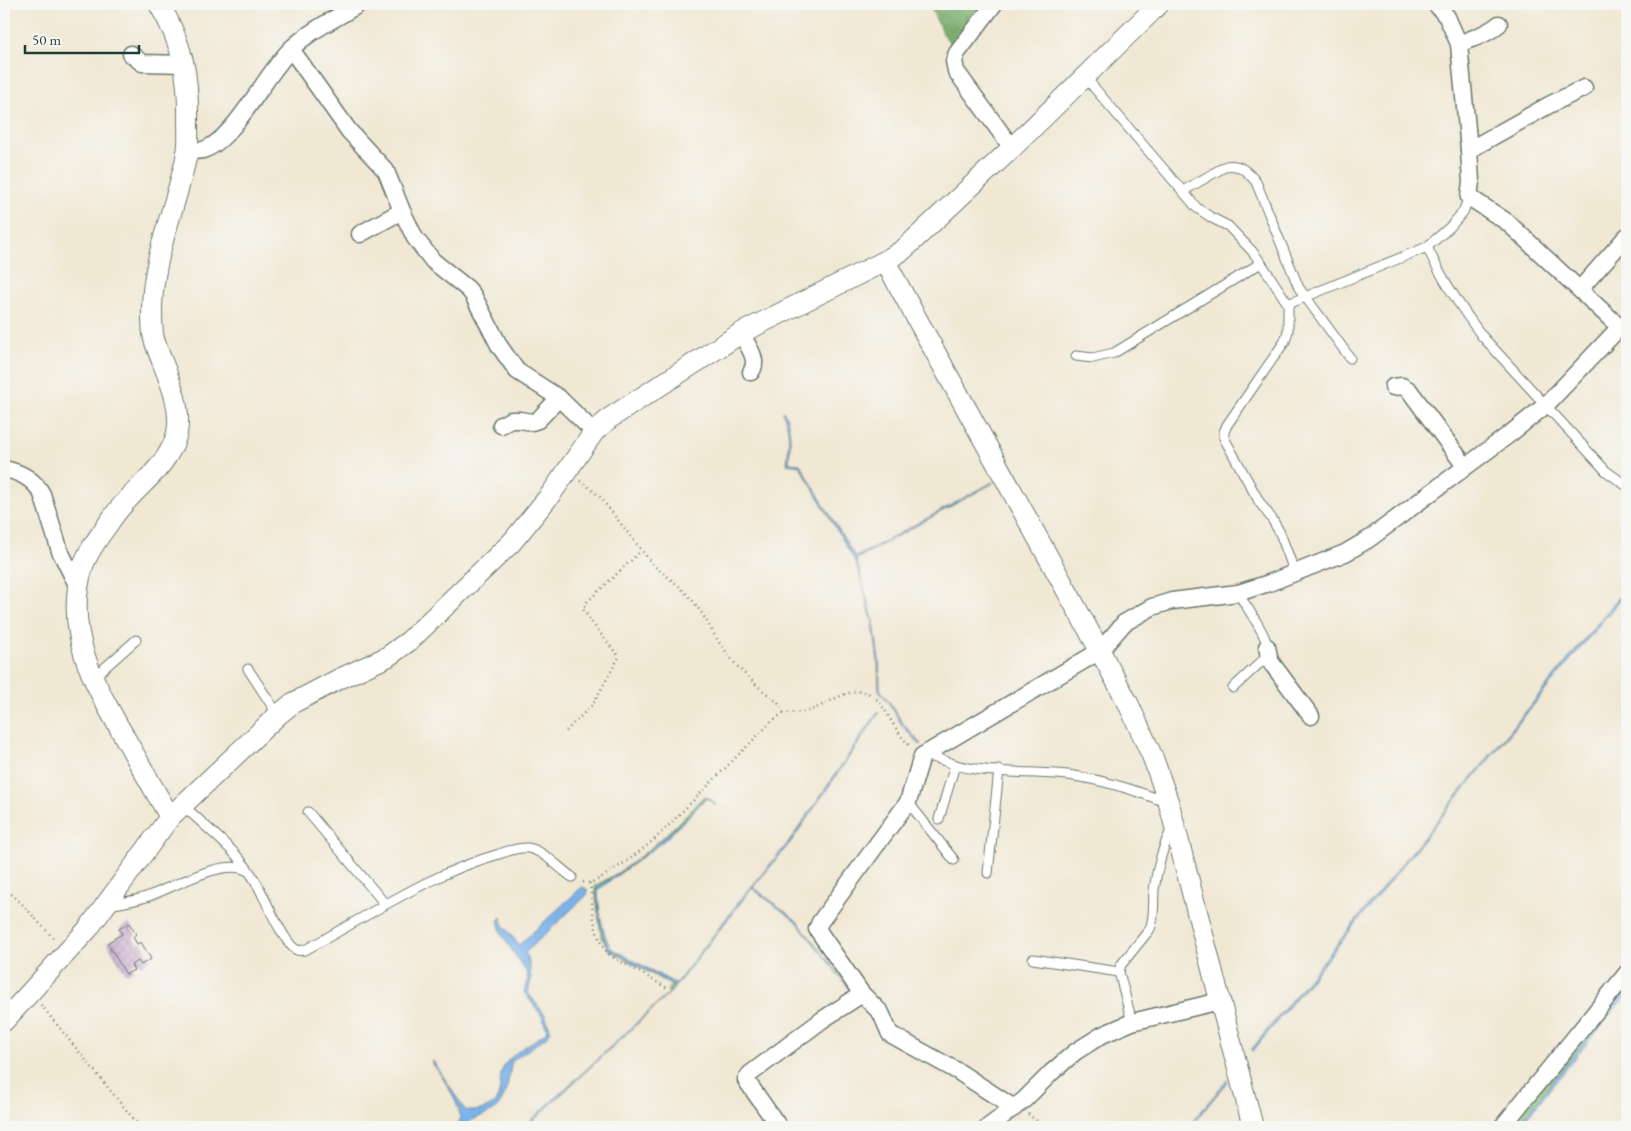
<svg xmlns="http://www.w3.org/2000/svg" width="1631" height="1131" font-family="'EB Garamond',serif">
	<style>
		.green { fill: #8fc476; stroke: #578055 }
		.forest { fill: url(#forest-crowns); stroke: #49744e }
		.water { fill: #7bb2ea; stroke: #4d788f }
		.building { fill: url(#building-cross-hatch) }
		.lines { fill: none; stroke-linecap: round; stroke-linejoin: round }
		.service-casing { stroke: #68796c; stroke-width: 11 }
		.minor-casing { stroke: #68796c; stroke-width: 19 }
		.tertiary-casing { stroke: #68796c; stroke-width: 22 }
		.path { stroke: #68796c; stroke-width: 2.5; stroke-dasharray: 1 4; stroke-linecap: butt }
		.service { stroke: #fff; stroke-width: 9 }
		.minor { stroke: #fff; stroke-width: 16 }
		.tertiary { stroke: #fff; stroke-width: 20 }
	</style>
	<defs>
		<pattern id="forest-crowns" width="20" height="18" patternUnits="userSpaceOnUse" patternTransform="scale(1.25)"><rect width="20" height="18" fill="#73aa67"/><path d="M2 6a3 3 0 1 1 6 0M12 15a3 3 0 1 1 6 0" fill="none" stroke="#5e8c56"/></pattern>
		<pattern id="building-cross-hatch" width="8" height="8" patternUnits="userSpaceOnUse" patternTransform="scale(1.25)"><rect width="8" height="8" fill="#c3a0cc"/><path d="M0 0l8 8M0 8l8-8" fill="none" stroke="#9e84a6"/></pattern>
	</defs>
	<rect width="100%" height="100%" fill="#f6f6f2"/>
	<filter id="ink" filterUnits="userSpaceOnUse"><feTurbulence type="fractalNoise" baseFrequency=".02" numOctaves="2"/><feDisplacementMap in="SourceGraphic" scale="10" xChannelSelector="R" yChannelSelector="G"/><feConvolveMatrix kernelMatrix="1 2 1 2 8 2 1 2 1" color-interpolation-filters="sRGB"/></filter>
	<filter id="wash" filterUnits="userSpaceOnUse"><feTurbulence type="fractalNoise" baseFrequency=".0096" numOctaves="4" result="noise"/><feDisplacementMap in="SourceGraphic" scale="20" xChannelSelector="R" yChannelSelector="G"/><feGaussianBlur stdDeviation="1.12" result="paint"/><feColorMatrix in="noise" values="0 0 0 0 0 0 0 0 0 0 0 0 0 0 0 0 0 1.4 0 .05"/><feComposite in="paint" operator="in"/></filter>
	<g filter="url(#wash)">
		<rect width="100%" height="100%" fill="#f1e8d4"/>
		<g class="green">
			<path d="M704 796C701 804 691 813 684 819 657 845 629 866 598 887L596 891 604 939 609 949 674 986 669 993 667 991 671 985 609 950 601 936 595 888 596 885C638 864 672 830 704 796Z"/>
			<polygon points="1627,980 1627,989 1516,1127 1508,1127"/>
		</g>
		<polygon class="forest" points="929,4 994,4 957,53 942,32"/>
		<g class="water">
			<path d="M782 412H784C792 426 790 447 789 463L800 464 855 557H856L993 482V483L856 559 874 623 879 661 880 690 890 703 904 725 921 744 920 745 902 725 889 703 879 690 878 661 873 623 856 563 800 466 787 464C789 448 791 427 782 412Z"/>
			<polygon points="1627,587 1627,591 1453,803 1253,1051 1251,1050"/>
			<path d="M878 712 879 713 790 843 753 887 796 920 854 993H853L796 921 752 888 670 993 526 1127H524L669 993 674 986 609 949C599 932 599 911 596 891L598 887C639 860 672 834 705 797L709 798 716 804 715 805 708 799H705L665 840 598 890C599 909 601 931 611 948L676 984 742 898 789 842Z"/>
			<path d="M582 887 587 889V895L525 953 528 957 531 979 528 993 545 1015 551 1031 546 1037 512 1061C508 1078 508 1100 493 1111 487 1115 480 1116 474 1119 468 1122 464 1127 457 1127 468 1111 441 1076 432 1062L433 1061 465 1110C470 1112 474 1111 480 1110 509 1103 495 1081 504 1066 513 1052 531 1043 544 1034L547 1030 542 1016 524 992 528 979 527 973 502 935 498 921 501 917 504 926 519 945Z"/>
			<polygon points="1627,989 1627,994 1519,1127 1516,1127"/>
			<polygon points="1227,1080 1228,1081 1190,1127 1188,1127"/>
		</g>
		<g id="blocks">
			<polygon class="building" points="129,923 136,934 133,937 137,944 141,942 151,959 141,965 138,961 131,965 134,970 126,974 107,943 122,934 119,929"/>
		</g>
	</g>
	<g filter="url(#ink)">
		<use href="#blocks" fill-opacity="0" stroke="#68796c" stroke-width="1"/>
		<g class="lines">
			<defs>
				<g id="service">
					<polyline points="1085,77 1197,208 1212,218 1228,226 1252,251 1261,263 1288,304 1288,331 1285,341 1227,425 1224,432 1224,438 1260,503 1272,519 1280,533 1295,573"/>
					<path d="M1183 191 1226 166C1239 163 1248 172 1256 182L1299 288 1350 358"/>
					<path d="M1427 247C1442 279 1461 308 1482 336L1606 471 1627 486"/>
					<polyline points="1288,304 1427,247 1450,227 1463,212 1469,197"/>
					<polyline points="1076,356 1093,358 1114,353 1261,263"/>
					<polyline points="248,669 278,715"/>
					<polyline points="93,678 136,640"/>
					<path d="M1233 688 1262 661C1266 656 1268 649 1266 642 1263 629 1245 605 1238 593"/>
					<path d="M925 756C940 757 953 766 969 768 996 773 1028 772 1057 774 1094 777 1133 789 1168 803"/>
					<polyline points="908,802 954,860"/>
					<path d="M183 805C208 830 240 852 257 884 265 898 284 945 297 950 300 951 302 950 305 950 368 916 429 874 499 854 508 851 519 847 528 848 543 850 560 869 572 877"/>
					<polyline points="308,812 385,904"/>
					<polyline points="939,819 955,765"/>
					<polyline points="988,873 999,770"/>
					<path d="M108 905C121 903 134 901 146 897 171 889 224 856 248 871"/>
					<polyline points="1033,959 1119,972"/>
					<path d="M1132 1022 1119 972 1121 965 1150 929C1155 917 1153 903 1154 890 1157 868 1162 848 1172 828"/>
				</g>
				<g id="minor">
					<polyline points="994,4 957,53 954,61 956,71 1012,148"/>
					<polyline points="1436,4 1447,17 1459,44 1469,150 1471,182 1469,197 1507,222 1627,334"/>
					<path d="M1459 44C1473 38 1488 34 1499 24"/>
					<polyline points="291,49 349,131 386,171 402,211 415,238 433,261 468,289 473,295 500,347 517,371 559,398 594,432"/>
					<polyline points="131,54 142,63 185,64"/>
					<polyline points="1469,150 1549,105 1584,88"/>
					<path d="M187 151C192 151 198 151 203 150 235 140 267 71 292 48 312 29 337 18 359 4"/>
					<polyline points="360,234 402,211"/>
					<polyline points="1580,289 1627,236"/>
					<path d="M741 333C747 345 760 360 751 372"/>
					<polyline points="1393,387 1402,386 1409,390 1465,466"/>
					<polyline points="501,425 511,420 520,420 532,422 538,420 559,398"/>
					<path d="M4 469C20 472 34 479 42 494L60 551 78 587"/>
					<polyline points="1267,647 1270,661 1311,716"/>
					<polyline points="1014,1108 959,1072 890,1034 881,1013 862,994 817,929 820,922 908,802 922,756 1100,651 1124,623 1152,607 1172,601 1238,593 1269,583 1345,553 1369,539 1511,433 1546,405 1620,327"/>
					<polyline points="779,1127 746,1080 750,1074 822,1020 862,994"/>
					<polyline points="988,1127 1024,1100 1052,1072 1075,1052 1102,1035 1132,1022 1220,1001"/>
					<polyline points="1502,1127 1627,973"/>
				</g>
				<g id="tertiary">
					<path d="M159 4C183 44 189 76 188 122 188 132 189 143 187 153 177 206 151 258 152 313 152 321 152 331 154 339 163 369 183 400 177 433 169 468 133 488 113 517 103 532 89 548 83 566 63 630 93 682 124 736 139 763 154 790 170 817"/>
					<polyline points="885,261 1100,651 1128,703 1153,758 1169,804 1253,1127"/>
					<polyline points="4,1021 88,929 170,817 278,715 293,703 339,679 387,657 409,641 512,542 551,494 594,432 610,418 741,333 885,261 903,250 1012,148 1159,4"/>
				</g>
			</defs>
			<use href="#service" class="service-casing"/>
			<use href="#minor" class="minor-casing"/>
			<use href="#tertiary" class="tertiary-casing"/>
			<g class="path">
				<path d="M580 481 590 488 600 497 653 565 680 587 694 602 703 615 718 641 736 665 754 683 778 703 784 713C793 712 803 713 811 710 834 702 859 677 880 703 891 718 897 734 911 747"/>
				<polyline points="566,731 593,704 619,657 590,620 583,609 587,602 641,551"/>
				<polyline points="583,882 590,883 599,879 630,859 655,839 773,720 784,713"/>
				<path d="M590 883C593 906 592 943 613 957L667 988"/>
				<polyline points="4,887 23,905 55,940"/>
				<polyline points="41,1005 140,1127"/>
				<polyline points="1028,1114 1044,1127"/>
			</g>
			<use href="#service" class="service"/>
			<use href="#minor" class="minor"/>
			<use href="#tertiary" class="tertiary"/>
		</g>
	</g>
	<rect width="1631" height="1131" fill="none" stroke="#f6f6f2" stroke-width="20"/>
	<path d="M25 45v8h114v-8" fill="none" stroke="#1f3d34" stroke-width="2.5"/>
	<text x="32" y="45" font-size="15" fill="#1f3d34" stroke="#f6f6f2" stroke-width="4" paint-order="stroke">50 m</text>
</svg>
